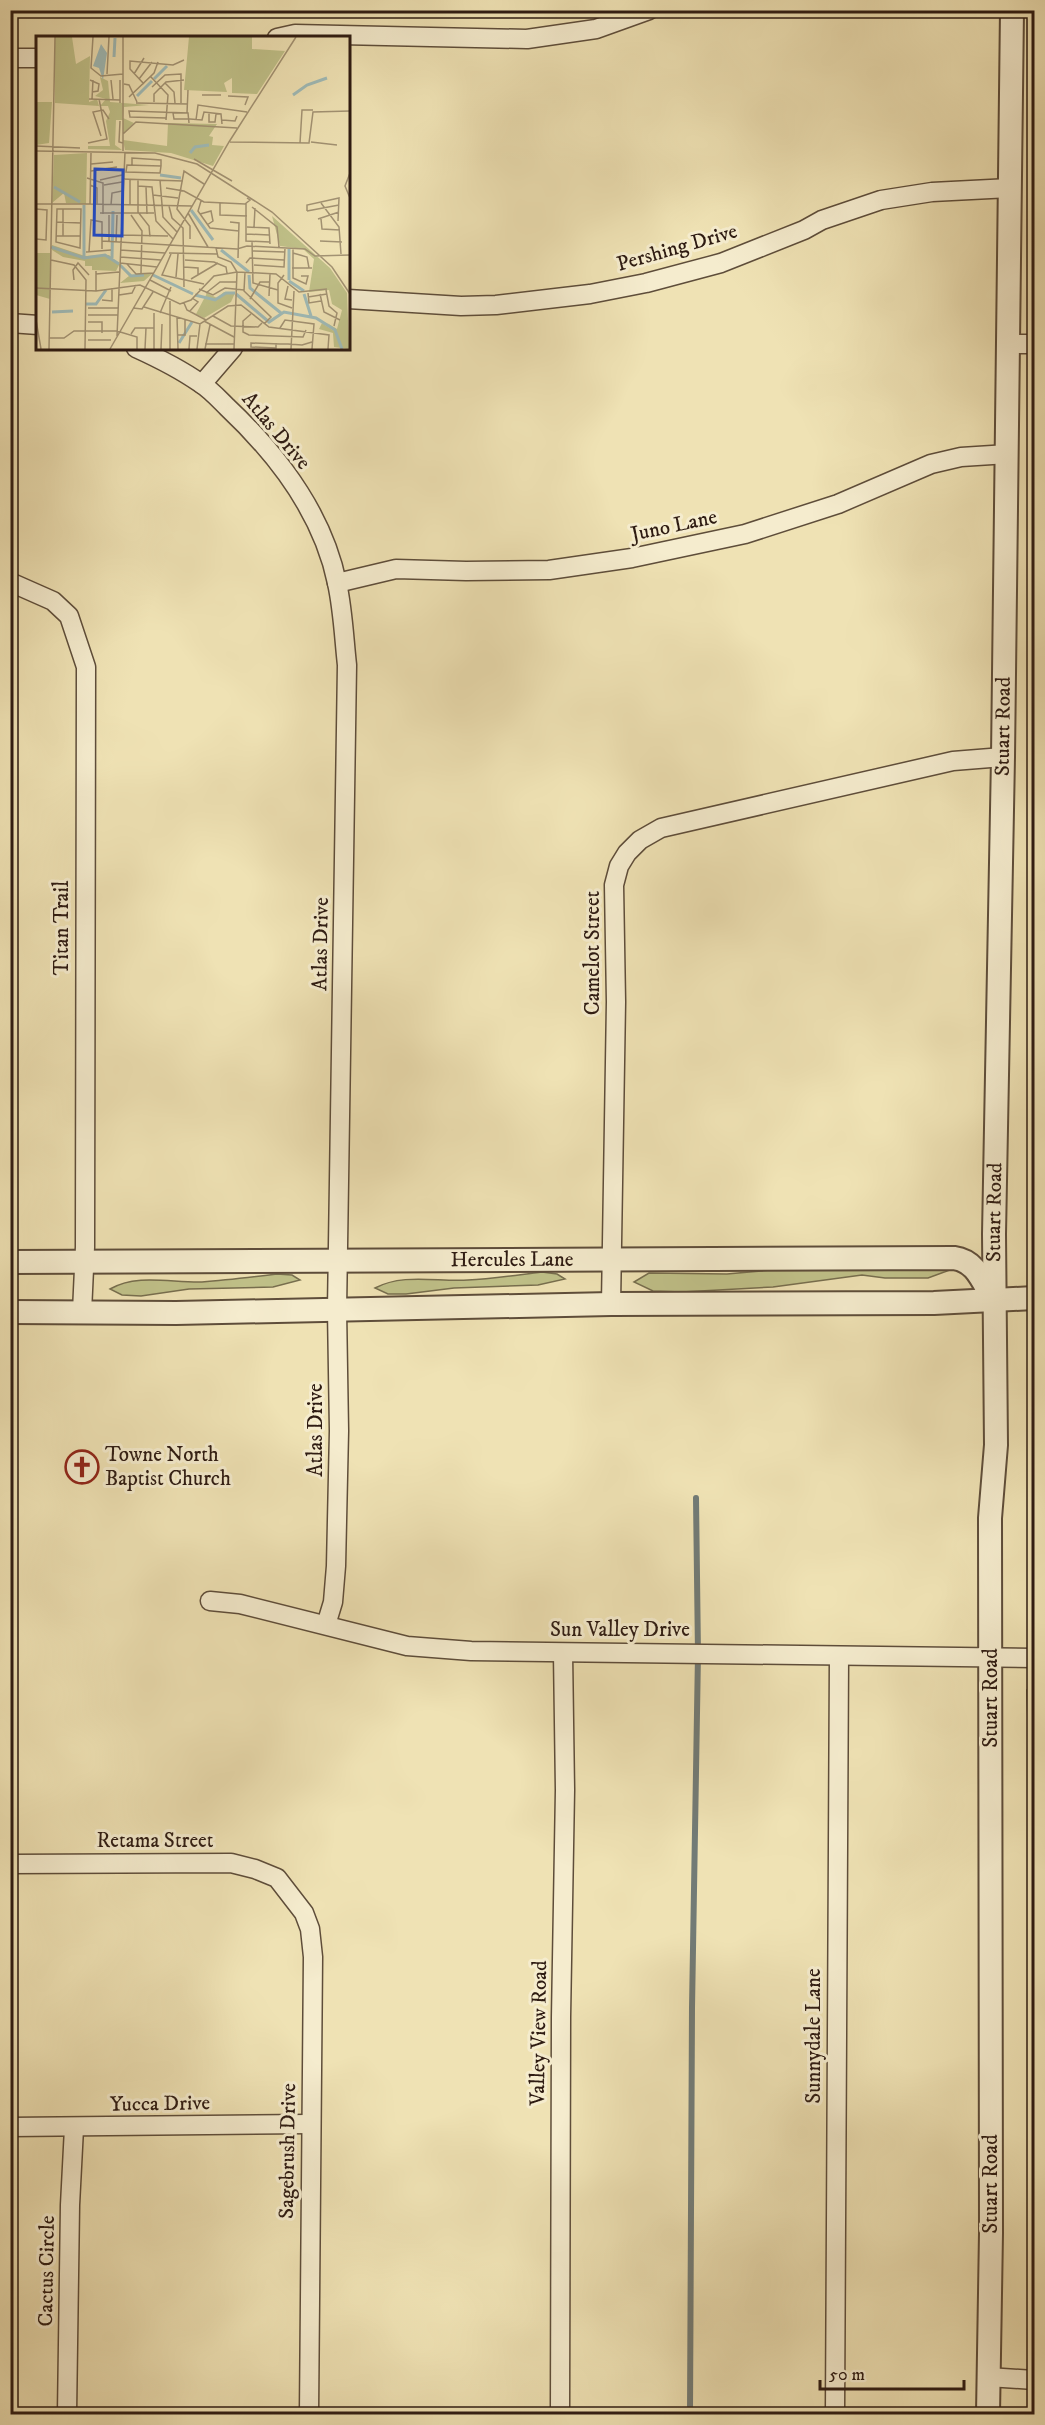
<svg xmlns="http://www.w3.org/2000/svg" width="1045" height="2425" font-family="'IM FELL DW Pica',serif">
	<style>
		.green { fill: #c0c189; stroke: #776e4e; stroke-width: 1.5 }
		.lines { fill: none; stroke-linecap: round; stroke-linejoin: round }
		.stream { stroke: #727b76; stroke-width: 6 }
		.minor-casing { stroke: #5e4d3a; stroke-width: 21 }
		.tertiary-casing { stroke: #5e4d3a; stroke-width: 26 }
		.minor { stroke: #f5ecce; stroke-width: 18 }
		.tertiary { stroke: #f5ecce; stroke-width: 22 }
		.labels { text-anchor: middle; dominant-baseline: central; stroke-width: 6; stroke-linejoin: round; paint-order: stroke }
		.street-label { font-size: 21px; fill: #2e1b12; stroke: #f5ecce }
		.poi-label { font-size: 21px; fill: #2e1b12; stroke: #f5ecce; text-anchor: start }
		.inset-river { fill: none; stroke: #9fbbb8; stroke-width: 3 }
		.inset-road { fill: none; stroke: #a29273; stroke-width: 1.5 }
		.view { fill: #1d4ed8; fill-opacity: 0.15; stroke: #1d4ed8; stroke-width: 3 }
		.inset-edge { fill: none; stroke: #2e1b12; stroke-width: 3 }
	</style>
	<rect width="100%" height="100%" fill="#efe2b4"/>
	<filter id="stains"><feTurbulence type="fractalNoise" baseFrequency=".00333" numOctaves="4"/><feColorMatrix values="0 0 0 0 .2 0 0 0 0 .09 0 0 0 0 .02 0 0 0 .5 -.17"/></filter>
	<radialGradient id="worn" r=".72"><stop offset=".6" stop-color="#630" stop-opacity="0"/><stop offset="1" stop-color="#630" stop-opacity=".3"/></radialGradient>
	<g class="green">
		<polygon points="914,1260 947,1271 928,1278 885,1278 862,1275 773,1287 682,1292 653,1291 634,1282 649,1273 727,1274 848,1263"/>
		<path d="M542 1272 557 1274 565 1279 538 1285 454 1288 406 1294H388L375 1288C403 1273 437 1282 468 1280 492 1279 517 1275 542 1272Z"/>
		<path d="M277 1274 292 1275 300 1280 273 1287 189 1289 141 1296 122 1295 110 1289C137 1273 172 1283 202 1282 227 1280 252 1277 277 1274Z"/>
		<polygon points="1027,1690 1034,1690 1034,1759 1029,1759"/>
	</g>
	<g class="lines">
		<polyline class="stream" points="690,2414 692,2008 698,1654 696,1498"/>
		<defs>
			<g id="minor">
				<polyline points="277,38 295,34 527,39 596,29 649,10"/>
				<polyline points="10,58 38,58"/>
				<polyline points="348,299 461,306 496,305 590,294 646,283 721,263 804,230 822,220 881,200 932,192 1010,188"/>
				<polyline points="10,323 38,325"/>
				<polyline points="1007,344 1034,344"/>
				<path d="M136 348C158 358 180 369 200 383 210 389 219 399 227 407 278 455 323 514 337 583 343 610 344 638 347 665L337 1310 339 1431 336 1566 333 1602 326 1625"/>
				<polyline points="202,384 233,348"/>
				<polyline points="10,582 53,601 69,616 86,667 85,1247 82,1312"/>
				<polyline points="337,583 396,569 466,571 549,570 632,558 745,534 838,504 931,464 961,457 1008,454"/>
				<polyline points="611,1304 616,1002 614,885 619,866 627,853 640,840 661,828 953,761 1003,757"/>
				<polyline points="210,1601 240,1604 407,1646 471,1651 1034,1658"/>
				<polyline points="10,1864 231,1863 255,1869 277,1878 304,1913 310,1929 313,1957 309,2414"/>
				<polyline points="10,2127 310,2124"/>
				<polyline points="988,2377 1034,2380"/>
				<polyline points="67,2414 70,2205 74,2128"/>
				<polyline points="560,2414 561,2017 565,1790 563,1653"/>
				<polyline points="835,2414 839,1657"/>
			</g>
			<g id="tertiary">
				<path id="s1" d="M10 1262 954 1258C976 1261 982 1281 993 1299"/>
				<polyline points="10,1312 176,1313 611,1304 934,1303 1034,1298"/>
				<path id="s2" d="M988 2414 991 2233 990 1518 996 1445 994 1234 1003 757 1012 10"/>
			</g>
		</defs>
		<use href="#minor" class="minor-casing"/>
		<use href="#tertiary" class="tertiary-casing"/>
		<use href="#minor" class="minor"/>
		<use href="#tertiary" class="tertiary"/>
	</g>
	<defs>
		<symbol id="church-ring" viewBox="-11 -11 22 22"><circle r="9.5" fill="#f5ecce" stroke="#8f2418" stroke-width="1.5"/><path d="M-1.2-6h2.4v3.5h3.3v2.4h-3.3V6h-2.4V-.1h-3.3v-2.4h3.3Z" fill="#8f2418"/></symbol>
	</defs>
	<g fill-rule="evenodd">
		<use href="#church-ring" x="63" y="1448" width="38" height="38"/>
	</g>
	<g class="labels">
		<g class="street-label">
			<text transform="translate(677 248) rotate(-16)">Pershing Drive</text>
			<text transform="translate(276 431) rotate(50)">Atlas Drive</text>
			<text transform="translate(674 526) rotate(-12)">Juno Lane</text>
			<text stroke="none"><textPath href="#s2" startOffset="1688">Stuart Road</textPath></text>
			<text transform="translate(62 928) rotate(-90)">Titan Trail</text>
			<text transform="translate(321 944) rotate(-89)">Atlas Drive</text>
			<text transform="translate(593 953) rotate(-90)">Camelot Street</text>
			<text stroke="none"><textPath href="#s2" startOffset="1202">Stuart Road</textPath></text>
			<text stroke="none"><textPath href="#s1" startOffset="502">Hercules Lane</textPath></text>
			<text transform="translate(316 1430) rotate(-90)">Atlas Drive</text>
			<text x="620" y="1630">Sun Valley Drive</text>
			<text transform="translate(991 1698) rotate(-90)">Stuart Road</text>
			<text x="155" y="1841">Retama Street</text>
			<text transform="translate(539 2033) rotate(-89)">Valley View Road</text>
			<text transform="translate(814 2036) rotate(-90)">Sunnydale Lane</text>
			<text transform="translate(160 2104) rotate(-1)">Yucca Drive</text>
			<text transform="translate(288 2151) rotate(-89)">Sagebrush Drive</text>
			<text transform="translate(991 2184) rotate(-90)">Stuart Road</text>
			<text transform="translate(47 2271) rotate(-89)">Cactus Circle</text>
		</g>
		<g class="poi-label">
			<text x="105" y="1455">Towne North<tspan x="105" dy="24">Baptist Church</tspan></text>
		</g>
	</g>
	<g transform="translate(36 36)">
		<rect width="314" height="314" fill="#efe2b4"/>
		<path d="M19 1H36L40 28 54 20 53 66 61 63 63 70 19 67ZM153 1H216V13L249 15 221 58 196 57V42L188 47 191 56 148 54ZM64 41 72 45 74 66 113 69 88 71 87 82 98 87 87 98V84H80L79 109 86 114 52 113V110H74L70 85 74 76 72 70H64L70 63 59 60 67 54ZM0 66H16L13 107 0 109ZM132 87 181 88 173 100 177 101 176 109 188 110 177 130 135 117 89 114 87 104 131 110ZM51 117 50 168 30 167 28 157 16 167 18 119ZM236 180 294 232 311 257 313 313 298 311 297 297 283 293 286 287 298 295 291 287 301 293 306 274 296 268 293 254 273 256 278 223 267 213 244 210ZM16 209 49 220 73 219 96 239 117 237 108 245 84 247 93 240 83 229 80 235 56 234V230H49V225L27 221 16 214ZM0 217H14V263L0 259ZM188 256 199 257 195 266 168 282 160 278 171 257 181 262Z" fill="#c0c189"/>
		<path d="M65 8 71 17 67 44 63 32 57 30Z" fill="#9fbbb8"/>
		<path class="inset-river" d="M78 21 79 2M118 43 131 30M257 59 271 49 291 42M101 60 116 45M154 117 159 111 173 109M124 139 145 142M18 151 44 166M48 169V222M155 174 177 204M15 211 48 222 69 219 83 228M253 213V244M185 214 213 236M76 222 77 175M84 229 95 240 108 239M117 239 157 258M213 239 214 252 245 277M253 245 268 255M200 258 233 286 248 276 280 282 299 294 306 313M268 258 275 280M159 259 179 264 190 257H199M50 268H60L70 254M16 276 37 275M143 307 156 286"/>
		<path class="inset-road" d="M57 1 55 32 65 40 87 38M71 38 73 1M98 38 108 22M115 41 132 59 130 84M103 43 116 26M54 44 63 48 62 55 56 56M75 44 77 63M129 47 138 56 139 67M88 48 93 49 101 66M108 48 94 33V25L137 29 148 24M116 51 129 39 145 38V67M166 59H185M192 60 212 61 209 69M93 61 118 37 122 26M53 63 84 64M56 63 57 44M118 66V58L130 46 148 44M84 67V44M100 67 152 68M137 77 138 83H154L166 84 168 76 185 78 186 88M151 77 152 54M173 77V86H179L180 78M130 82 94 81 93 75 152 77 153 87M160 84 162 69 211 76M186 84 199 85 201 80M84 85 83 106 87 107M87 98 100 86 201 92M65 100 57 76 67 74 73 83M194 106 273 107 277 76 314 75M275 106 301 109M52 107 71 103 63 63M264 107 266 74H277M0 110 44 112M0 115 119 117 161 128 236 176 296 231 314 258M87 115V1M158 123 196 145M55 128 77 126M96 129V122L125 124V130L124 137 90 136 91 129 125 130M55 135 81 131M314 137 309 150 314 162M51 142 67 147V178M86 143 147 145M102 143V176L113 190 114 201M64 144 86 139M124 144 127 181 141 196M54 149 61 152V169M68 149 86 146M102 150 116 151 120 185 137 203M110 151 111 178M130 152 148 155 168 166 209 168 214 164 211 162M117 159 142 162M165 165 162 175 174 192 203 195M184 167V179L211 180M210 167V205L234 206M285 167 303 191 305 218M0 168H55M54 168 156 170M54 168 55 117M75 169 76 157 86 155M94 169V144M133 170 136 182 147 192 148 251M216 171 241 191 243 211M0 173 11 174 10 204 0 203M21 173H45L44 212 20 206ZM271 175V169L303 162 302 185M271 175 303 169M64 177H118M152 177 172 211M164 178 175 175 177 185 171 189M95 179 106 195 105 237M282 183 303 176M285 183 286 193 304 194M20 186 45 187M194 186 203 187 202 222M211 191 233 192 234 208M218 191 219 172M210 198 233 199M85 199 132 200M20 200H44M27 200V173M154 203V190L141 173 148 135 168 148M66 205 201 213 211 210 269 213 279 220 314 219M216 205 217 247 242 254M284 205 306 206M73 206V179M80 206 81 179M180 212 182 221 195 226 201 236 198 313M257 212V242L270 248 272 240H265M84 214 129 217M216 215 249 216M50 216 75 214M53 216 55 184 66 186V213M133 217 181 218M257 217 271 221 273 232M135 218 126 239 168 248M84 221 125 224M15 224 38 229 50 244 49 313M149 224 178 226 190 231 191 237M84 227 121 231M210 227 214 222 248 224M91 228 100 238 118 237M218 229 248 231 249 212M148 231 162 232V239M256 232H276M209 236 208 255 235 281 228 288M60 238 83 236M248 239 242 247V267L256 272M140 241 142 218M155 243 182 227M38 244 37 234 42 227 53 239M114 244 135 255M252 250 249 263 256 264M0 252 60 255 104 249 144 268 155 264 178 240 201 236 240 238 263 256 291 253M163 253 177 259 189 252 208 254M290 254 293 270 301 277 298 290M60 255V235M170 257 184 246H200M272 257 273 267 285 265M284 258 288 276 304 284M83 259 96 257 100 249M233 260 234 238M272 261 291 258M214 263 224 246H234M66 264 76 265V252M134 265V313M148 267 151 274 170 284M108 271 164 288 192 270 205 269 233 291 293 299 292 313M52 272H82M97 272 106 273 117 256M154 275 162 266 156 262M124 277 135 251M215 278 207 285V296L213 299 267 301 270 294M52 279H82M177 280 195 290 222 291 226 287M141 281 142 313M0 284 5 313M168 285 198 301M52 286H66V297M244 292 249 284 278 288 276 313M95 298 99 292H118M142 299H149V284M81 300 89 116M13 302H28L38 295H81L101 301V313M52 304H75M240 307V312L215 311V307L244 308H252L266 309 276 306M169 308H198M13 313 19 1M74 313 193 106 260 1M109 313 110 292M118 313V277M125 313 126 288M153 313 154 300H161M161 313 164 288M169 313 174 289M255 313 258 255"/>
		<path class="view" d="M59 133 87 134 86 200 58 199Z"/>
		<rect width="314" height="314" class="inset-edge"/>
	</g>
	<rect width="1045" height="2425" fill="none" stroke="#efe2b4" stroke-width="36"/>
	<rect x="12" y="12" width="1021" height="2401" fill="none" stroke="#2e1b12" stroke-width="3"/>
	<rect x="18" y="18" width="1009" height="2389" fill="none" stroke="#2e1b12" stroke-width="1.5"/>
	<path d="M820 2380v9h144v-9" fill="none" stroke="#2e1b12" stroke-width="3"/>
	<text x="829" y="2380" font-size="18" fill="#2e1b12" stroke="#f5ecce" stroke-width="4.5" paint-order="stroke">50 m</text>
	<rect width="100%" height="100%" filter="url(#stains)"/>
	<rect width="100%" height="100%" fill="url(#worn)"/>
</svg>
